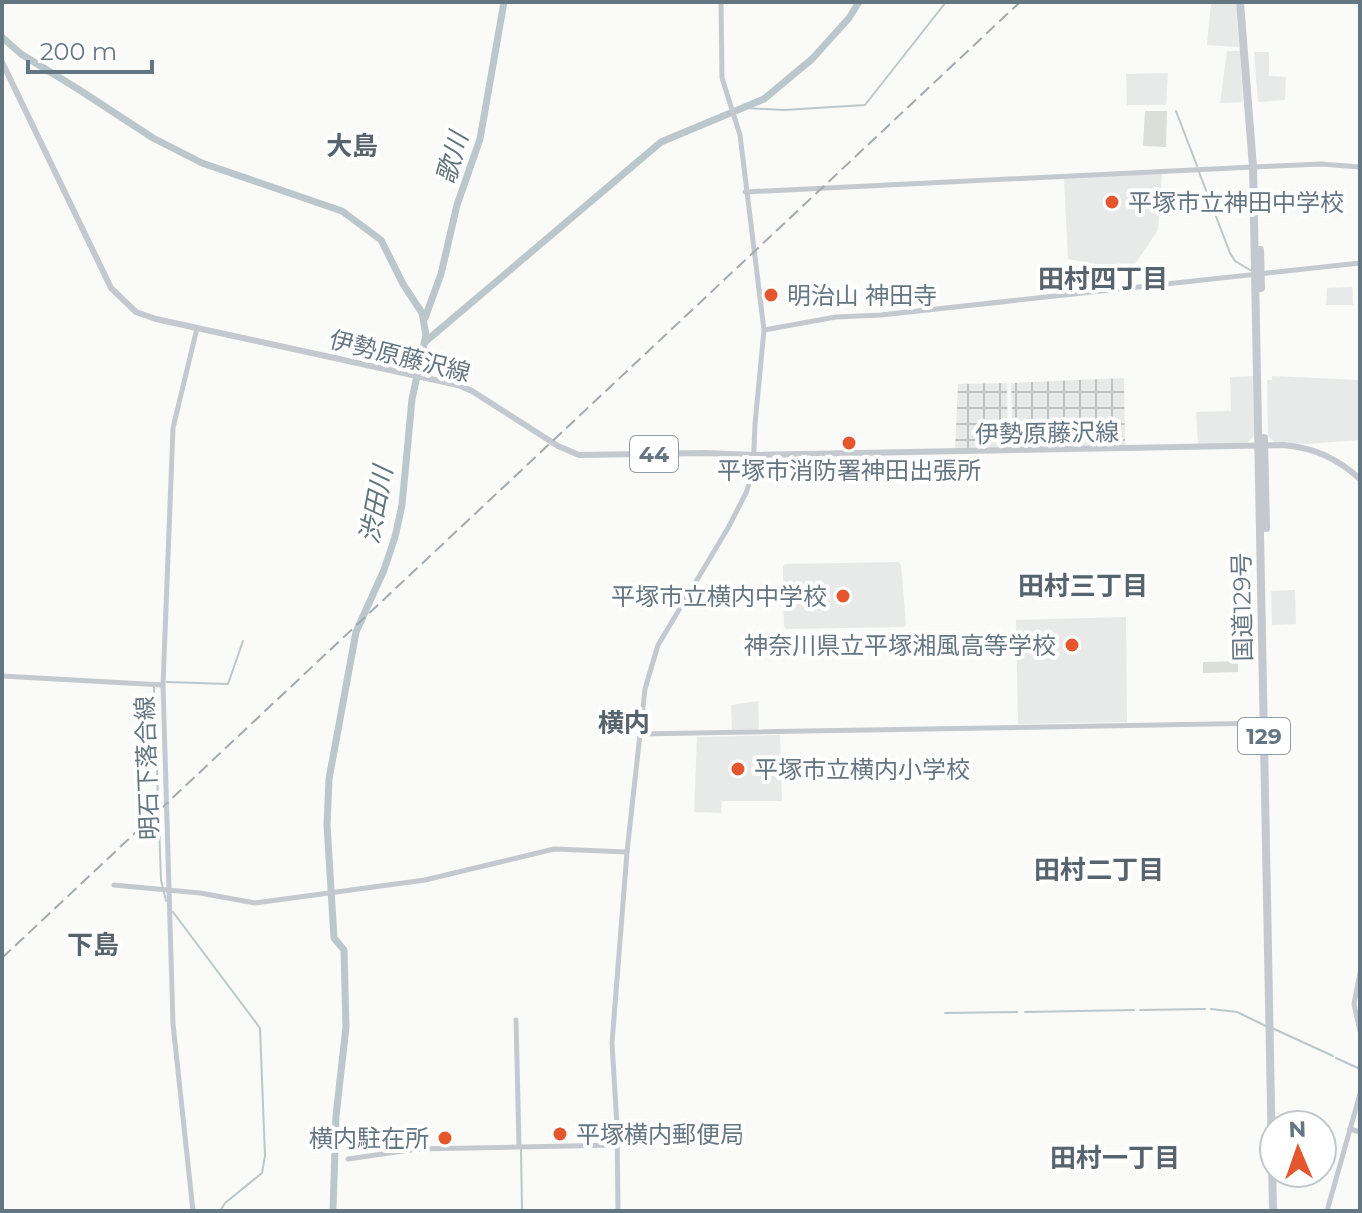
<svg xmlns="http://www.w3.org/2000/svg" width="1362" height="1213" font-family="Montserrat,'Noto Sans JP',sans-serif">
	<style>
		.built { fill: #e8e9e9 }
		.industrial { fill: url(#industrial-grid) }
		.green { fill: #dadfd7 }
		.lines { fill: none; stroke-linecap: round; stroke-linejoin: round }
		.stream { stroke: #bbc7cb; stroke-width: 2 }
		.river { stroke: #bbc7cb; stroke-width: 7 }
		.secondary { stroke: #c3c9ce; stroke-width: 5 }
		.primary { stroke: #c3c9ce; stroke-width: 6 }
		.highway { stroke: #c3c9ce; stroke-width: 8 }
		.rail { stroke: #a2aab0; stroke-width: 2; stroke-dasharray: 12 6; stroke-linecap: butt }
		.poi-dot { fill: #e4572e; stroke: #fff; stroke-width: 3 }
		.labels { text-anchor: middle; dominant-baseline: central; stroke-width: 8; stroke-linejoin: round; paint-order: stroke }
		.shield { fill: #fff; stroke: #939fa8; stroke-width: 2 }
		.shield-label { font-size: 22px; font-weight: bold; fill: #657683 }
		.poi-label { font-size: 24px; fill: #657683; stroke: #fff; text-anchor: start }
		.street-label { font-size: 24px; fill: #657683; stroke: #fff }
		.neighbourhood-label { font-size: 26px; font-weight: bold; fill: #57646e; stroke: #fff }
		.water-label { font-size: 26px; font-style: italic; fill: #60757c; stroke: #fff }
	</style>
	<defs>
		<pattern id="industrial-grid" width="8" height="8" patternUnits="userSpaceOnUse" patternTransform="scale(2)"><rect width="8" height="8" fill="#e8e9e9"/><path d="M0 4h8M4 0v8" fill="none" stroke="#c0c1c2"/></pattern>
	</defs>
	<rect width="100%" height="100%" fill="#fafaf8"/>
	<g class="built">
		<polygon points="1211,2 1236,2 1239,47 1207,45"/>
		<polygon points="1227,51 1240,51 1243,102 1220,103"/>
		<polygon points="1254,52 1269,52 1269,76 1286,77 1285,100 1258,102"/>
		<polygon points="1168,73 1166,105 1127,105 1126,74"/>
		<polygon points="1162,174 1158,230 1135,264 1107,266 1068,259 1064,178"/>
		<polygon points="1352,287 1353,305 1326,305 1327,288"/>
		<polygon points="1253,376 1254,436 1247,443 1198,445 1196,412 1231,411 1230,377"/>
		<polygon points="1272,376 1360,380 1360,440 1307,444 1274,442 1268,436 1267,380 1272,380"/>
		<polygon points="898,562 901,565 906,624 904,627 786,629 784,627 783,567 785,564"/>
		<polygon points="1295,590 1296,624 1272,625 1271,591"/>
		<polygon points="1126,617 1127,722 1018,724 1016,620"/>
		<polygon points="758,701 759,729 732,730 731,705"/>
		<polygon points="780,735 782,801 722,801 721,813 694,812 697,737"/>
	</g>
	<g class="industrial">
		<polygon points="1124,378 1125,446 1013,449 1011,383"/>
		<polygon points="1007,383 1008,449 955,450 958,384"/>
	</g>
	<g class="green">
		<polygon points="1145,111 1167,111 1166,147 1143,146"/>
		<polygon points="1238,661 1238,672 1203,673 1203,662"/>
	</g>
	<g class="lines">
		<g class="stream">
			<polyline points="745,108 784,110 865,105 946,2"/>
			<polyline points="1176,111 1197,166"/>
			<polyline points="1199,172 1230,253 1235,261 1250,270"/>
			<polyline points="167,682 228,684 243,641"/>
			<polyline points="154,687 161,880 166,901"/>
			<polyline points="173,912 260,1028 265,1156 262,1173 225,1203 220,1211"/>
			<polyline points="1211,1009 1237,1012 1266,1026"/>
			<polyline points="1140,1010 1205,1009"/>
			<polyline points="1025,1012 1134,1010"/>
			<polyline points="945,1013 1017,1012"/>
			<polyline points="1272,1028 1333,1056"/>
			<polyline points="1336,1058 1360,1069"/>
			<polyline points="521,1149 522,1211"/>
		</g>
		<g class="river">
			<polyline points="2,37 21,54 78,89 153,138 202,163 342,211 381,240 403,284 422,313 426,335 412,399 402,505 395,537 384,570 356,632 329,779 327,825 334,938 344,950 346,1027 336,1116 333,1211"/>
			<polyline points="425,318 441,274 457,205 480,139 504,2"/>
			<polyline points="425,342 661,142 764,99 812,59 849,18 859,2"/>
		</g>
		<g class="secondary">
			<polyline points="745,192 1253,167 1321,164 1360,167"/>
			<polyline points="764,330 836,317 881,315 1360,263"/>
			<polyline points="2,676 163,685"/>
			<polyline points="640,734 1269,723"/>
			<polyline points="114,885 200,893 255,903 425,880 554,849 627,852"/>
			<polyline points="1360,973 1354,1004 1360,1031"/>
			<polyline points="516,1020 519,1146"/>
			<polyline points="1350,1129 1360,1132"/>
			<polyline points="348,1159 417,1149 617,1145"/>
			<polyline points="193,1211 173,1024 163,685 173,428 197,328"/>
			<polyline points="618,1211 617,1126 612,1043 627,852 645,689 658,645 728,528 746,493 753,472 755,424 764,330 740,135 722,78 721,2"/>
			<polyline points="1327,1211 1360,1094"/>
		</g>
		<path class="primary" d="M2 62 111 288 136 312 156 319 458 385 472 391 558 446 579 455 705 453 755 455 1284 445C1314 448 1337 458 1360 479"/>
		<g class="highway">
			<polyline points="1240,2 1253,167 1273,1211"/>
			<polyline points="1260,250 1261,288"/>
			<polyline points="1264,438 1266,528"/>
		</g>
		<polyline class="rail" points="2,958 1020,2"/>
	</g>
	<g class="poi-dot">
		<circle cx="1112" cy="202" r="8"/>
		<circle cx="771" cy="295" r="8"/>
		<circle cx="849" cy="443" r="8"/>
		<circle cx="843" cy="596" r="8"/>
		<circle cx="1072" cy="645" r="8"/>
		<circle cx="738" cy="769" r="8"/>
		<circle cx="560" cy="1134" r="8"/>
		<circle cx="445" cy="1138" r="8"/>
	</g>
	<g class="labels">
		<g class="shield">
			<rect x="630" y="436" width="48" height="36" rx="6"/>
			<rect x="1238" y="718" width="52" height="36" rx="6"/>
		</g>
		<g class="shield-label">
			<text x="654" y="454">44</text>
			<text x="1264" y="736">129</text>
		</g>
		<g class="poi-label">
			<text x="1128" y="202">平塚市立神田中学校</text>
			<text x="787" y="295">明治山 神田寺</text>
			<text x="849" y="470" text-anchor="middle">平塚市消防署神田出張所</text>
			<text x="827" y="596" text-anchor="end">平塚市立横内中学校</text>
			<text x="1056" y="645" text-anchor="end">神奈川県立平塚湘風高等学校</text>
			<text x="754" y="769">平塚市立横内小学校</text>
			<text x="576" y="1134">平塚横内郵便局</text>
			<text x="429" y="1138" text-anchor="end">横内駐在所</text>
		</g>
		<g class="street-label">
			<text transform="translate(400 356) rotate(14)">伊勢原藤沢線</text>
			<text transform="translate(1047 433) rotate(-1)">伊勢原藤沢線</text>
			<text transform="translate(1242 607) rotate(-91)">国道129号</text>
			<text transform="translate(147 768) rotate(-92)">明石下落合線</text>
		</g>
		<g class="neighbourhood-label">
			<text x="352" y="146">大島</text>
			<text x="1103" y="279">田村四丁目</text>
			<text x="1083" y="586">田村三丁目</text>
			<text x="624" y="723">横内</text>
			<text x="1099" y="870">田村二丁目</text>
			<text x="93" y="945">下島</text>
			<text x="1115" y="1158">田村一丁目</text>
		</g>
		<g class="water-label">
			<text transform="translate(452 158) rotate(-74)">歌川</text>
			<text transform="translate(376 505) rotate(-79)">渋田川</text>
		</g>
	</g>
	<rect width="1362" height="1213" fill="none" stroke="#657683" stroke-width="8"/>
	<g transform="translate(1298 1149) rotate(358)"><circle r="38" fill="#ffffff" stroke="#c1c8cd" stroke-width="2"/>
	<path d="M0-6L14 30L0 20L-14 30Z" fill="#e4572e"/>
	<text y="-12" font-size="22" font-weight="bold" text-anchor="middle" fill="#657683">N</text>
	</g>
	<path d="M28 60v12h124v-12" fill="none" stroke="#657683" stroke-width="4"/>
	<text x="40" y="60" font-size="24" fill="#657683" stroke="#ffffff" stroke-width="6" paint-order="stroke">200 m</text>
</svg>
